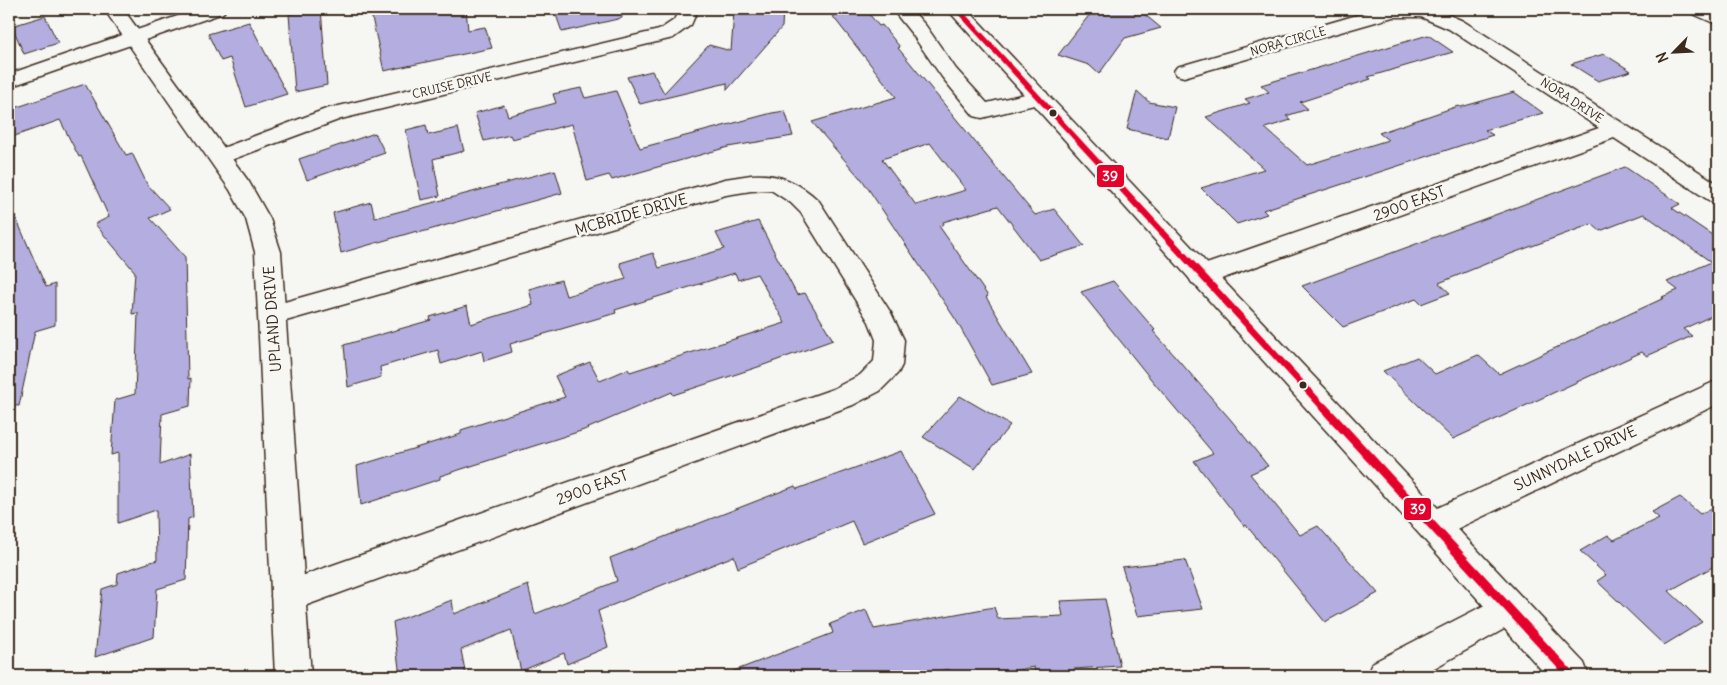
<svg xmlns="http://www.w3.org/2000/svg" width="1727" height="685" font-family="Delius,sans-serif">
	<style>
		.building { fill: #b3aedf; stroke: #3b2a1e; fill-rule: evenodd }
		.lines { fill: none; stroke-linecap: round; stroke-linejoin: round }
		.street-casing { stroke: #3b2a1e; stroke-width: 3 }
		.secondary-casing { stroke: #3b2a1e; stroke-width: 3 }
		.street { fill: #f6f6f2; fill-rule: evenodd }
		.secondary { fill: #f6f6f2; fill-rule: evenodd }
		.bus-1-far2-casing { stroke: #f6f6f2; stroke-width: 9 }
		.bus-1-far1-casing { stroke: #f6f6f2; stroke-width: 11 }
		.bus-1-casing { stroke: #f6f6f2; stroke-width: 12 }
		.bus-1-far2 { stroke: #e4002b; stroke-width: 5.5 }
		.bus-1-far1 { stroke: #e4002b; stroke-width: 7 }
		.bus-1 { stroke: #e4002b; stroke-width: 9 }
		.bus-dot { fill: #3b2a1e; stroke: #f6f6f2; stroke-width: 2 }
		.labels { text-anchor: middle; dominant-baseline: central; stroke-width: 5; stroke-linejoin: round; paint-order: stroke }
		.far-street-label { font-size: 12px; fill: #3b2a1e; stroke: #f6f6f2 }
		.street-label { font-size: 15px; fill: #3b2a1e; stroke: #f6f6f2 }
		.line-badge { stroke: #f6f6f2; stroke-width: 2 }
		.badge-label { font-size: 14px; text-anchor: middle; font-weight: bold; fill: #fff }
	</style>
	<rect width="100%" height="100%" fill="#f6f6f2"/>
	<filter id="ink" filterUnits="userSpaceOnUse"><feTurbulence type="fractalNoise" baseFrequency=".02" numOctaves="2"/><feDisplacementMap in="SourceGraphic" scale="10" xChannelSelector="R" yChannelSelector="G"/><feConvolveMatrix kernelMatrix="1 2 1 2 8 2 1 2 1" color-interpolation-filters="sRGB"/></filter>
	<g filter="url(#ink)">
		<g class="building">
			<polygon points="315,9 321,9 327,85 295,92 289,14"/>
			<polygon points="370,9 466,9 468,30 485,27 492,48 384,71"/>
			<polygon points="554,9 621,9 622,18 562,32"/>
			<polygon points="757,9 783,9 782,27 727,90 727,83 640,104 627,77 652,71 664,93 709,45 731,51 734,12 757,11"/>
			<path d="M827 9H865L879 26 882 25 900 47 898 48 1035 215 1054 209 1084 246 1039 260 998 206 943 222 944 224 939 226 988 296 986 297 1032 374 992 385 956 320 861 178H860L812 122 896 97ZM930 143 966 190 916 205 882 159Z"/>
			<polygon points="1094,9 1138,9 1161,28 1125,38 1099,74 1089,65 1058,55"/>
			<polygon points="45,16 58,43 24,54 12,26"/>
			<polygon points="249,22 287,94 246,107 230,58 221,61 208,34"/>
			<polygon points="1428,35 1453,52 1368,77 1371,79 1300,102 1308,109 1286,116 1291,120 1265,128 1307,165 1388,140 1379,133 1458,106 1461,107 1514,92 1543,113 1485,130 1493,135 1263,210 1267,214 1237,224 1201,188 1264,169 1206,117 1250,103 1245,99 1269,92 1261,85"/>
			<polygon points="1604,54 1631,71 1598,81 1571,64"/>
			<polygon points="85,84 126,155 132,153 147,184 170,209 150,218 185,257 188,379 191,378 190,406 162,414 160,465 190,454 193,517 188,519 186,580 157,589 154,637 95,657 102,589 117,584 118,573 157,560 156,510 118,523 118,453 111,455 115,400 135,394 138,313 132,314 135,272 95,224 109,217 81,156 79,157 60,120 9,138 9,110"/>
			<polygon points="581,88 585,98 616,91 640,148 772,113 785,111 793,136 728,147 612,180 609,175 587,181 572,124 512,139 510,135 484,141 475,113 504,105 508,116 556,103 553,94"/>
			<polygon points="1137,91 1149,102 1175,107 1168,138 1127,129"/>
			<polygon points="426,125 428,135 458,128 464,151 433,159 440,196 421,200 406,130"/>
			<polygon points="375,133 385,153 307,180 299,159"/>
			<polygon points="1625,167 1680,204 1672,208 1718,239 1718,313 1683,329 1692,336 1647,356 1642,352 1453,439 1383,371 1417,357 1435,374 1478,355 1499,374 1664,298 1662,297 1678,290 1667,282 1711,262 1644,214 1600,231 1592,224 1505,256 1439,283 1450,293 1421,304 1416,299 1343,327 1302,286"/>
			<polygon points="555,170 562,193 418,233 417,231 341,253 333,213 371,202 375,218"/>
			<polygon points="9,202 46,287 55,284 55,325 35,331 19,406 9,405"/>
			<polygon points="758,221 797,295 805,293 833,340 758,367 673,395 672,392 584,430 440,476 440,479 361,505 357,466 461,434 461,430 565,397 555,376 590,362 600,381 628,369 630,372 785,323 757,274 738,280 735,273 615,310 616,313 510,344 512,352 484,361 482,351 441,364 438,350 380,367 381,377 348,387 344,345 431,320 430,317 467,306 471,324 533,305 529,289 561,280 566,296 626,279 620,263 653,253 659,268 724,249 716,233"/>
			<polygon points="1113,281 1155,330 1153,331 1231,420 1268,466 1250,474 1300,535 1318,526 1378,593 1325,622 1246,525 1244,526 1194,461 1213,453 1150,378 1081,292"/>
			<polygon points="960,396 1010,425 975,469 923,437"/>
			<polygon points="901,451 935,514 862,543 852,521 738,568 734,556 598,611 608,647 567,664 564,653 521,671 511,630 461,650 466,676 400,676 393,622 452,600 454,614 528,585 535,614 617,581 610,558 795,486 797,489"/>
			<polygon points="1680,497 1700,514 1718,505 1718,564 1669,591 1702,622 1664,645 1597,581 1606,575 1580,551 1608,535 1614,540 1659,518 1652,512"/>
			<polygon points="1185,560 1203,609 1137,616 1122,567"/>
			<polygon points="1105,599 1120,666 1074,669 1075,676 1036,676 1034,667 986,676 950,676 949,669 911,676 726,676 726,674 833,633 830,624 866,610 874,629 994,607 998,619 1063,616 1060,601"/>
		</g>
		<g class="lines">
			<defs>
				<g id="street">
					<polygon points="198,9 226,9 223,13 9,87 9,74"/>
					<polygon points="679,9 698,9 691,25 673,38 341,119 220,164 212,162 209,157 212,152 326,109 659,30 674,20"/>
					<polygon points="892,9 911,9 926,26 956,69 987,103 1038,91 1046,92 1049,97 1046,102 982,118 974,116 942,77 912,34"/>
					<polygon points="1378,9 1435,9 1463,21 1718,184 1718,203 1710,201 1614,138 1210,283 1201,285 1192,283 1188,276 1192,269 1599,128 1449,29 1421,17 1393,17 1184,77 1177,75 1174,71 1177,67"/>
					<polygon points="1688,9 1713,9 1718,12 1718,25 1691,13"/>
					<path d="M751 175C779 173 799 182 819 201L891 313 904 340 902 365 898 373 880 391 853 405 288 612 276 607 271 596 276 585 833 389 860 375 874 361 876 340 869 322 801 213 791 203 771 190 751 191 726 195 272 325 263 322 259 315 263 308 725 179Z"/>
					<polygon points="1718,380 1718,404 1444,535 1433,539 1422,535 1417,525 1422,515"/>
					<polygon points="1510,592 1522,597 1527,608 1522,619 1420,676 1367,676 1372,663"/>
				</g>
				<g id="secondary">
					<polygon points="104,9 123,9 249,182 270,219 281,252 311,676 275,676 255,252 246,219 230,190"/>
					<polygon points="947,9 967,9 1584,663 1589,676 1547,676"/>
				</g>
			</defs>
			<use href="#street" class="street-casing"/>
			<use href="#secondary" class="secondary-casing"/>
			<use href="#street" class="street"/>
			<use href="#secondary" class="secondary"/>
			<defs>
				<polyline id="bus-1-far2" points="957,9 1117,183"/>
				<polyline id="bus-1-far1" points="1116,182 1324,408"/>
				<polyline id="bus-1" points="1323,407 1571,676"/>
			</defs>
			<use href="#bus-1-far2" class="bus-1-far2-casing"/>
			<use href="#bus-1-far1" class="bus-1-far1-casing"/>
			<use href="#bus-1" class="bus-1-casing"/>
			<use href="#bus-1-far2" class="bus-1-far2"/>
			<use href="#bus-1-far1" class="bus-1-far1"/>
			<use href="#bus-1" class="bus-1"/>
		</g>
	</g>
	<g class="bus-dot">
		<circle cx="1053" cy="113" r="4.5"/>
		<circle cx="1303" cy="385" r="4.5"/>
	</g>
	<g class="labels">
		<g class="far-street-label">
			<text transform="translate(1288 41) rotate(-16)">NORA CIRCLE</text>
			<text transform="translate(452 85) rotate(-13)">CRUISE DRIVE</text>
			<text transform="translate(1572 100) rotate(33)">NORA DRIVE</text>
		</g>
		<g class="street-label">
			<text transform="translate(1409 203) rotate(-20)">2900 EAST</text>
			<text transform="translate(631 214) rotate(-16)">MCBRIDE DRIVE</text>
			<text transform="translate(272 319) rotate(-94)">UPLAND DRIVE</text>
			<text transform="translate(1575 458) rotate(-25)">SUNNYDALE DRIVE</text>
			<text transform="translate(592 487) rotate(-20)">2900 EAST</text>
		</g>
	</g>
	<g class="line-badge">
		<rect x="1096" y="164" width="29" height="24" rx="5" fill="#e4002b"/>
		<rect x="1403" y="497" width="29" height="24" rx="5" fill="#e4002b"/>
	</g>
	<g class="badge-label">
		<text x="1110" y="181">39</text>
		<text x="1418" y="514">39</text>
	</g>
	<rect width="1727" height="685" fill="none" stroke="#f6f6f2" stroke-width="30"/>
	<rect x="15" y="15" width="1697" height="655" fill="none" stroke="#3b2a1e" stroke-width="2" filter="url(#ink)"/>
	<g transform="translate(1674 52) rotate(246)" stroke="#f6f6f2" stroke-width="4" paint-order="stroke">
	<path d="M0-4L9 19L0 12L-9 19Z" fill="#3b2a1e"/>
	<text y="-8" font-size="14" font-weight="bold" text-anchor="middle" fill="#3b2a1e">N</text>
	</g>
</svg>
